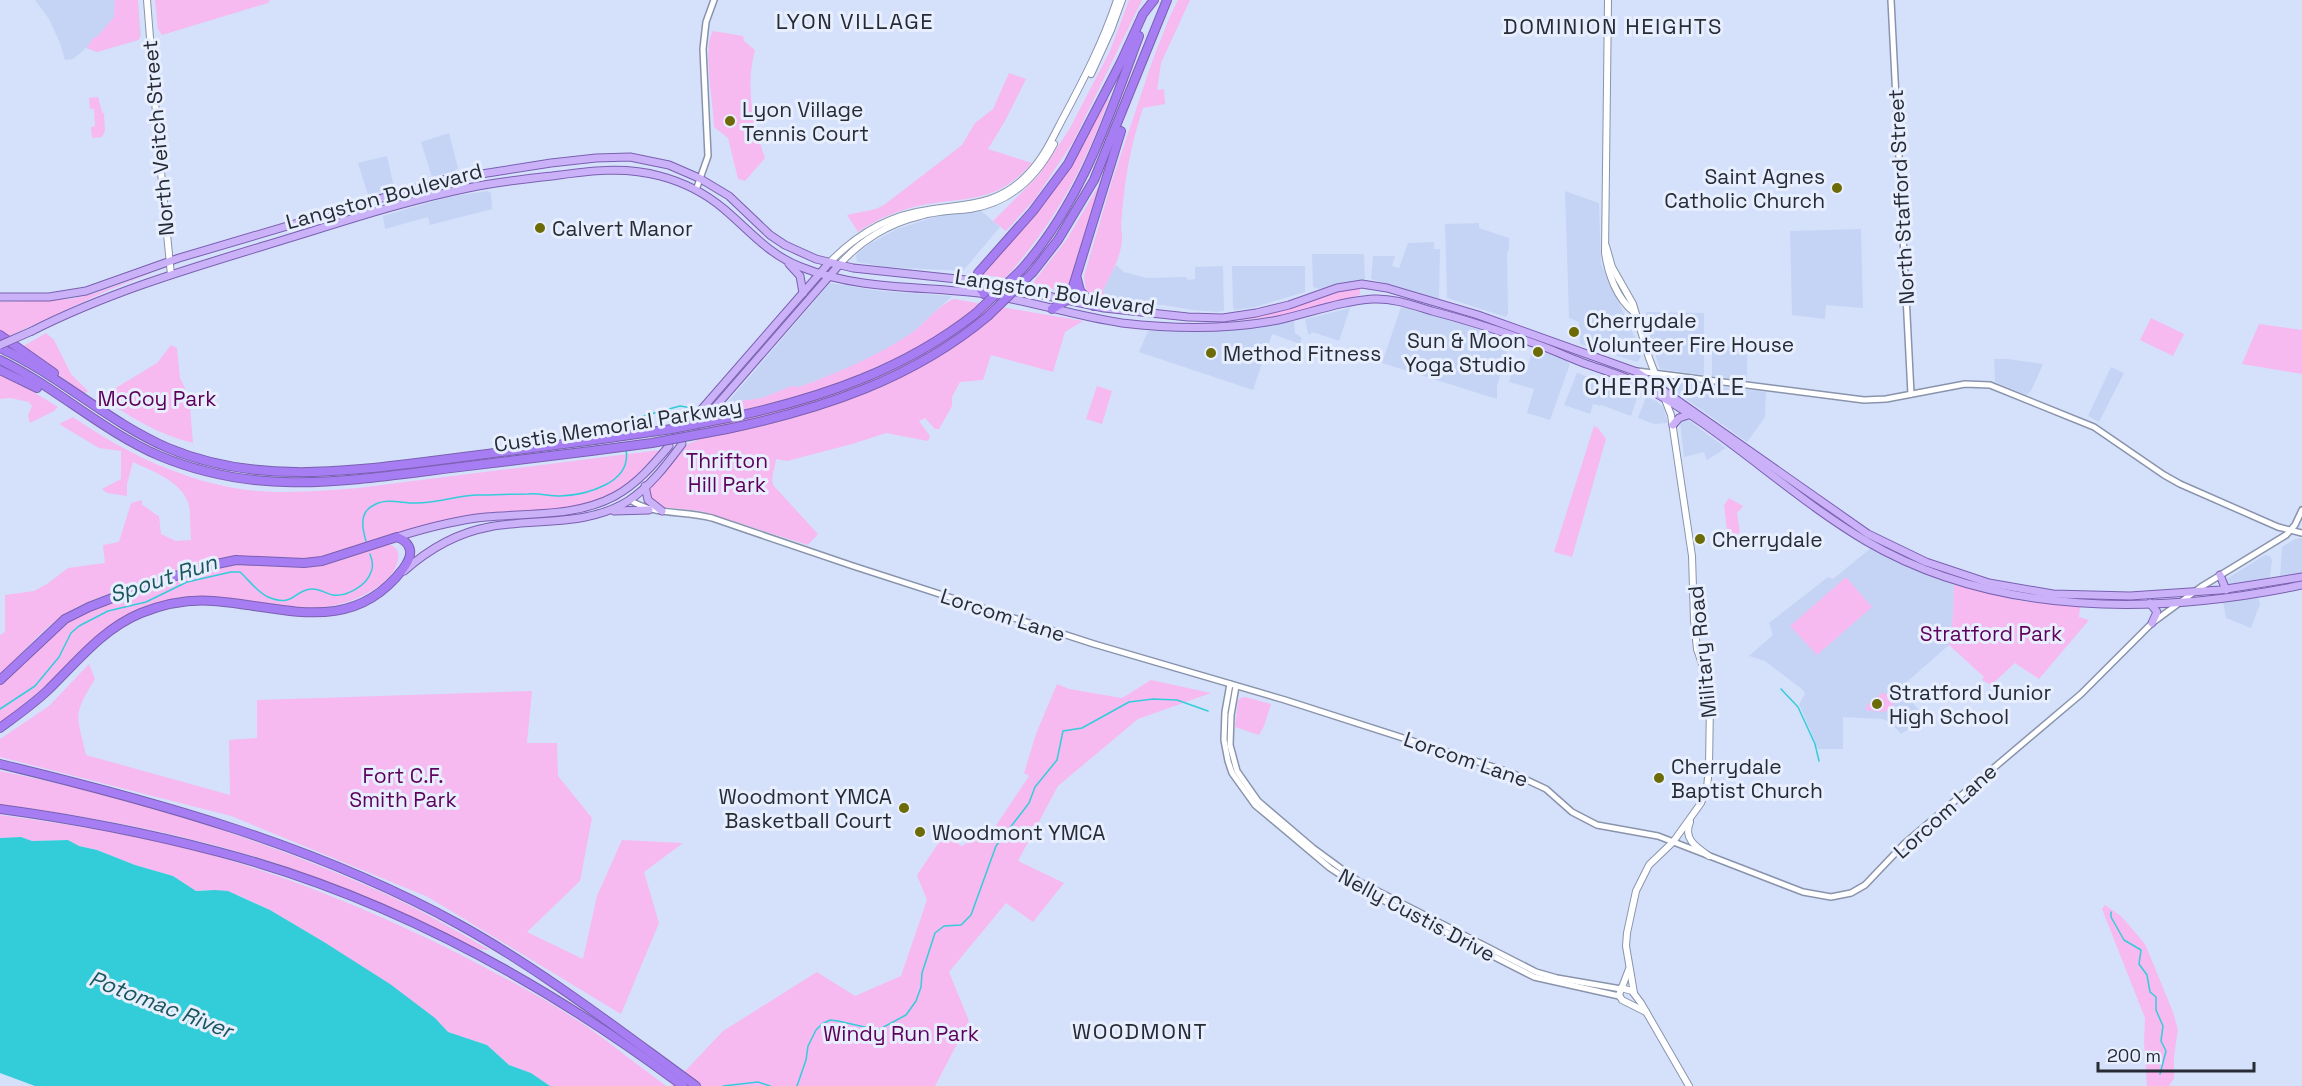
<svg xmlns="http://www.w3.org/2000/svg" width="2302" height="1086" font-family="'Space Grotesk',sans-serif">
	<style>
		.built { fill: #c5d4f5 }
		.green { fill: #f6b9f0 }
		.water { fill: #33cdd9 }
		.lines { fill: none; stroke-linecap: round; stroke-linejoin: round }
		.stream { stroke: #33cdd9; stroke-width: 1.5 }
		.primary-tunnel { stroke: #b2bdd3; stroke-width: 7; stroke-dasharray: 7 3.5; stroke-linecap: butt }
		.tertiary-casing { stroke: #8994ac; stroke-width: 8 }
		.secondary-casing { stroke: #8994ac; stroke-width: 8 }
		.primary-casing { stroke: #7a60b0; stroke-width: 9 }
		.motorway-casing { stroke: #7a60b0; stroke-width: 10 }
		.tertiary { stroke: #fff; stroke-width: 5 }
		.secondary { stroke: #fff; stroke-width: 6 }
		.primary { stroke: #cab1f8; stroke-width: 7 }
		.motorway { stroke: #a77df3; stroke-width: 8 }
		.primary-bridge-casing { stroke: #7a60b0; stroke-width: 9; stroke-linecap: butt }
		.motorway-bridge-casing { stroke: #7a60b0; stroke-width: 10; stroke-linecap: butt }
		.primary-bridge { stroke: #cab1f8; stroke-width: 7 }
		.motorway-bridge { stroke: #a77df3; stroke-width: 8 }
		.poi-dot { fill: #6c6b08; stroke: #e7eefe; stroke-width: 2 }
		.labels { text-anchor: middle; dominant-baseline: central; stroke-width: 6; stroke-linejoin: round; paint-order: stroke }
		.poi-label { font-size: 21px; fill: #272b35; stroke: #e7eefe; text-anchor: start }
		.street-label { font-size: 21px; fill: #272b35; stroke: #e7eefe }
		.park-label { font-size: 21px; fill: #5e015b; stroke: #e7eefe }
		.neighbourhood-label { font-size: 22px; letter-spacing: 1.5px; fill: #272b35; stroke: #e7eefe }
		.water-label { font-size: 22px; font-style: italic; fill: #1a575c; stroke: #e7eefe }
		.quarter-label { font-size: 24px; letter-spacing: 1.5px; fill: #272b35; stroke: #e7eefe }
	</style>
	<rect width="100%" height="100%" fill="#d5e1fb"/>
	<g class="built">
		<polygon points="35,0 138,0 141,36 138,40 97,52 86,48 73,59 65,60 60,43 49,19"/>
		<polygon points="449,133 458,168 455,171 432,177 421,142"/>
		<polygon points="387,156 394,187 368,195 358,163"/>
		<polygon points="487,191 491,193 492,209 430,225 428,217 385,229 383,216 448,197"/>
		<polygon points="1565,191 1599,203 1601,264 1638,344 1641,357 1637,362 1580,344 1579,322 1569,318"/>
		<polygon points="980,210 1000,227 963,271 885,267 857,262 856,255 869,244 897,229 941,215"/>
		<polygon points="1479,223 1479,228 1509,238 1509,249 1507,253 1508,314 1506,317 1447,298 1445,224"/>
		<polygon points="1861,229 1863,308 1826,305 1825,319 1792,315 1790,231"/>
		<polygon points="1434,242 1434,249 1440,249 1439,299 1371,279 1373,256 1395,256 1392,266 1399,268 1408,243"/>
		<polygon points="1312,254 1364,254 1365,279 1319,289 1313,287"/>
		<polygon points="1116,265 1124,272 1147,278 1186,277 1188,280 1195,279 1195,267 1223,266 1224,311 1217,312 1192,310 1164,305 1132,305 1105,301 1106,296 1103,290"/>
		<polygon points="1232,266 1305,266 1305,292 1255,307 1235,310 1233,308"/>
		<polygon points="830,283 881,291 952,296 910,335 869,360 799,387 792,386 762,398 727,403"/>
		<polygon points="1401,307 1467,325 1510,340 1497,386 1497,399 1382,363"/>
		<polygon points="1350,308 1339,341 1312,332 1310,335 1308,334 1305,319"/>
		<polygon points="1647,312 1704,313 1704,375 1660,369 1643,317"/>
		<polygon points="1294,321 1295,333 1302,338 1300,344 1272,334 1253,390 1139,352 1148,331 1229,330"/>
		<polygon points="1712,344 1747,349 1747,380 1712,376"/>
		<polygon points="1534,348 1565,359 1570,364 1550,420 1527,413 1534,389 1509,382 1512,370 1525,373"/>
		<polygon points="1994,359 2008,359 2043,364 2031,391 2026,395 1995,382"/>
		<polygon points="2111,367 2124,373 2099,422 2088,416"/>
		<polygon points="1577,373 1634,393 1637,398 1631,416 1601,405 1600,406 1593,404 1590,414 1564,405"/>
		<polygon points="1675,382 1766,392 1765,417 1747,442 1672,389 1672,383"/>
		<polygon points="1646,397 1656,401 1663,407 1668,423 1654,424 1638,418"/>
		<polygon points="1685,418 1687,419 1726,448 1707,460 1704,452 1684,457 1680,423"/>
		<polygon points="2302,538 2302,573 2280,577 2282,547 2295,539"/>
		<polygon points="1871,548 1903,565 1954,585 1953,616 1949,645 1900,688 1924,716 1909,729 1901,734 1890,722 1882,719 1843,717 1843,749 1818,749 1799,704 1805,694 1803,690 1765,661 1749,656 1773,635 1769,623 1828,577 1833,579"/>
		<polygon points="2265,555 2270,556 2272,560 2270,576 2267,580 2227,586 2225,580"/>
		<polygon points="2256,598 2259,599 2260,604 2251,628 2226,618 2223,602"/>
	</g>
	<g class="green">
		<polygon points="115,0 138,0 140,38 138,40 97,52 87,48 93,38 97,37 114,17"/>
		<polygon points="155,0 270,0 268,3 162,35 158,29"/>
		<polygon points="1129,0 1142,0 1073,142 1035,199 1006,231 993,221 1039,175 1070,128 1110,51"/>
		<path d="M1178 0H1190L1161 63 1157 90 1164 89 1165 104 1143 108C1129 151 1124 183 1121 228 1126 249 1112 272 1103 290L1106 299 1097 298 1086 291 1084 276 1112 181 1153 59 1170 16Z"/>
		<path d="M713 31 743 36 744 41 755 50C745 85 753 124 765 158L745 181 738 179 728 138 714 127C714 105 702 49 713 31Z"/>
		<path d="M1009 73 1026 79 1005 121 988 149 1032 163C996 204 969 196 922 205 899 210 877 219 858 232L847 215 876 209 884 205 962 145 975 123 993 109Z"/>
		<polygon points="98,97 102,112 104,114 105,131 102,137 92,138 91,127 95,126 94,109 90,109 89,98"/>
		<path d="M1106 98 1109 99C1084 168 1055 223 1005 278L983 275V271C1035 221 1068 159 1106 98Z"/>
		<polygon points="1102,180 1069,290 1066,292 1032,284 1067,239"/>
		<polygon points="160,270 109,290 7,337 0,333 0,302 71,299 93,294"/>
		<polygon points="1360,287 1360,295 1283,315 1236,321 1277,312 1337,291"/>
		<path d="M954 299 1083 321 1065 332 1053 372 991 355 983 380 960 382 952 397V406L939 429H935L925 418 919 421 930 436 928 441 886 433 852 444 787 461 776 459C775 469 771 475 773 485L818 534 808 545 701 511 663 507 656 505 649 496V489L688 444 696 441 727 407V403L762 398 792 386 799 387C837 373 873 358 907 336 924 326 935 307 954 299Z"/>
		<polygon points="2151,318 2184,334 2173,356 2140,340"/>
		<polygon points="2259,324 2302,330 2302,374 2242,364"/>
		<polygon points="46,333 54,340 71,374 88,391 84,394 22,347"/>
		<path d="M171 345 177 348 180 378 185 388 190 407 193 443C159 435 130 417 101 397L157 363Z"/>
		<polygon points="0,375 27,388 58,407 54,411 30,423 28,416 32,406 29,402 10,398 0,399"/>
		<polygon points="1097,386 1112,391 1102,424 1086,419"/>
		<path d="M73 417C123 452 185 482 247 490 283 494 321 491 358 488L660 450C645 466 630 485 610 496 574 517 505 509 463 516 416 524 374 545 328 556 298 564 268 554 238 557 202 560 167 574 133 585 108 595 81 602 59 618 38 634 19 656 0 675V635L5 632V595L34 591 47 584 68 568 105 563 103 545 119 542 131 503 142 500V505C149 508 153 514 159 516L161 534 176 541 191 540C190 529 191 510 188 502 180 481 152 471 133 462L127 484V496L107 493 102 489 121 479V451L99 448 59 424Z"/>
		<polygon points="1594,426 1598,428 1606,439 1572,557 1554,552"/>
		<polygon points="1729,498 1743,506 1737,513 1740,532 1728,541 1724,505"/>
		<path d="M389 544C409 551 393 576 382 584 307 638 242 581 164 602 140 608 126 621 106 636 92 648 77 658 63 670 41 689 24 706 0 723V683L60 628 79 615 118 600 216 568 245 564 317 566Z"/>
		<polygon points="1846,577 1872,607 1817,655 1790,626"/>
		<polygon points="1954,585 2021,601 2080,607 2079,617 2089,620 2039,679 2015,663 1991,685 1982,680 1984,677 1949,645 1953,616"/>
		<path d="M89 664 95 679C72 716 77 715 86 755L230 795 229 740 257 738V700L532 691 527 743H557L558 776 592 818 580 881 527 932 583 959 597 896 622 840 683 843 644 872 659 923 621 1014 428 897 231 816 0 757V739L49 706Z"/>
		<polygon points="1151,680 1211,693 1138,719 1058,786 1018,861 1064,883 1033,922 1006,903 949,972 969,1021 935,1086 671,1086 723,1031 817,972 855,996 901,976 927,900 917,875 944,835 962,846 973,839 981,841 989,836 1029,776 1024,773 1036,734 1057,684 1069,689 1122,698"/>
		<path d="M1882 693C1892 693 1897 701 1891 710L1882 712 1866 710V706Z"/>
		<polygon points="1245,697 1271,704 1264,726 1259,735 1235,727 1238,701 1240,698"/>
		<path d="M0 771C130 797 260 838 381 892 418 908 454 930 490 950L479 949C426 926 374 899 320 879 222 841 104 817 0 805Z"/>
		<path d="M0 815C73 825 148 836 219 857 302 882 382 915 459 954 502 976 546 999 586 1026 613 1045 639 1066 666 1086H550L531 1073 509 1065 487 1045 447 1032 435 1018 324 942 270 910 238 895 205 890 196 891 173 876 135 865 97 850 79 846 68 840 32 841 21 837 0 838Z"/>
		<polygon points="2105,905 2121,916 2145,944 2173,1012 2178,1030 2174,1056 2174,1078 2169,1086 2147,1086 2144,1041 2145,1018 2102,909"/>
	</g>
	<polygon class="water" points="21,837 32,841 68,840 79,846 97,850 135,865 173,876 196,891 215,890 228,891 270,910 324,942 390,984 435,1018 448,1032 487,1045 509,1065 531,1073 550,1086 35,1086 0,1073 0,838"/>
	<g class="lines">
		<g class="stream">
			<polyline points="623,433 622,425 625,421 680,406 692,408"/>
			<path d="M366 541C362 528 359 512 374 505 386 498 401 503 414 503 436 504 457 495 478 495 495 495 511 494 528 494 539 493 549 496 560 496 586 495 632 483 626 450"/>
			<polyline points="1781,689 1798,707 1815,744 1819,761"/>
			<path d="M0 709 35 686 59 657 71 633 79 626 108 611 146 602 187 582 231 572H240C249 580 257 592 268 597 294 608 294 590 311 589 319 588 326 594 333 595 347 597 367 585 371 572 374 566 372 559 370 554"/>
			<polyline points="2111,912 2111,917 2124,940 2141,950 2139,964 2147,975 2150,992 2156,997 2156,1010 2163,1026 2161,1041 2166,1051 2160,1074"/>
			<polyline points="723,1086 758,1082 770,1086"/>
			<polyline points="797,1086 806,1060 808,1046 816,1030 822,1024 830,1020 838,1021 878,1030 906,1015 916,1001 921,987 922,973 935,933 944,926 961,925 971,915 996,846 1029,803 1035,787 1057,760 1063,731 1082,728 1129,702 1153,699 1177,700 1208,711"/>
		</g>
		<polyline class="primary-tunnel" points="688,438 710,413"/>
		<defs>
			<g id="tertiary">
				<polyline points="1891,0 1911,394"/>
				<polyline points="696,190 708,156 703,49 706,22 714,0"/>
				<polyline points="1637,371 1864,400 1886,399 1965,384 1990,385 2094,427 2164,475 2180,484 2278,527 2302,533"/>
				<path d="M630 500C654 516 683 510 712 518L853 566 1094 644 1285 700 1512 773 1546 789 1572 812 1597 825 1658 836 1803 892 1831 897 1851 893 1865 885 1905 843 2081 694 2152 623 2201 587 2286 535 2295 525 2302 510"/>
				<polyline points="1230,684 1225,712 1224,740 1228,761 1232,773 1255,805 1330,868 1363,890 1534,977 1619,996"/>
				<polyline points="1236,686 1231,715 1230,745 1237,771 1258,801 1313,848 1358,881 1536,972 1557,978 1621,989"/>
			</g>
			<g id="secondary">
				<polyline points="147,0 159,151 171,275"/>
				<path d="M1608 0 1605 253C1608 274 1617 299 1634 312"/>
				<polyline points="1091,74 1111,30 1122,0"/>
				<polyline points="1606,246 1612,267 1633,304 1649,358 1671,415 1692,556 1694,620 1697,649 1708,682 1710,701 1709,767 1707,788 1701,803 1673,842 1649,865 1636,891 1627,933 1626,946 1634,993"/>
				<path d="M829 263C856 235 889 215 928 210 948 206 970 206 990 199 1005 194 1018 185 1028 174 1043 159 1052 139 1062 120 1083 81 1103 42 1117 0"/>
				<path d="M839 265C860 241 889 223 920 216 937 211 953 211 970 209 1009 203 1036 178 1054 144"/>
				<path d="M1690 822C1683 839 1696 847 1709 856"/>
				<polyline points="1629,969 1619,995 1622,1000 1646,1012"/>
				<polyline points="1621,988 1632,991 1641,1003 1689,1086"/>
			</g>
			<g id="primary">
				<polyline points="789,264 800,276 803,293"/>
				<polyline points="0,297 49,297 86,291 179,258 443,180 551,163 596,158 630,157 669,165 699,178 729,196 770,235 785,245 816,259 853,268 976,281 1104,308 1188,317 1223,318 1256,313 1289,305 1337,288 1362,284 1387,288 1478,315 1637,372 1868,534 1926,562 1989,583 2053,594 2130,596 2220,590 2302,577"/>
				<path d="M32 331C115 289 205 264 293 237 351 219 409 200 468 188 496 182 524 179 552 176 588 171 624 166 660 176 683 182 705 193 724 209 749 230 769 255 801 267 858 290 920 286 979 293 1028 300 1074 316 1122 323 1173 329 1227 330 1278 320 1310 313 1341 301 1373 299 1393 298 1412 305 1432 311 1467 320 1501 331 1536 344 1551 349 1565 356 1581 362 1599 369 1619 374 1637 383 1718 424 1788 495 1866 541 1996 617 2158 615 2302 585"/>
				<polyline points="710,413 839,265"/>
				<polyline points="694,418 829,263"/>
				<polyline points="1673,425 1679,418 1688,415"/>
				<polyline points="645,486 648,500 662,511"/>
				<polyline points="614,511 649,510"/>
				<path d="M397 537C426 528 455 520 486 517 529 513 576 517 615 496 637 484 653 465 669 446"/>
				<path d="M404 571C429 549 456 533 489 527 535 518 586 527 628 501 650 487 667 464 682 444"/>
				<polyline points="2220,575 2226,590"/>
				<polyline points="2150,603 2157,612 2152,623"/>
			</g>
			<g id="motorway">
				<path d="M1021 270C1081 203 1108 119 1139 36"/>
				<polyline points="1033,272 1058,240 1094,180 1167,0"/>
				<polyline points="1077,279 1080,291 1094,306"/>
				<polyline points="984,294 976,282 978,273 1033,211 1068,164 1121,62 1143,14 1154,0"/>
				<polyline points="1052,309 1067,300 1071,293 1121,131"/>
				<polyline points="0,335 54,373"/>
				<path d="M0 348C59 375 108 422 168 448 254 484 343 472 432 461 487 454 541 447 595 440"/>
				<path d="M0 360C56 387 102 431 160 456 251 494 334 483 428 471 482 464 536 458 591 451"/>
				<polyline points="0,370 37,388"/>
				<path d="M738 416C824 397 905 369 975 314"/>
				<path d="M727 429C822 409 913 379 988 316"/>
				<path d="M0 680 65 619 89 607 141 587 207 566 236 560 304 563 322 561 397 537C414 544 413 556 403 569 351 637 283 606 213 601 188 599 164 604 141 613 102 629 76 663 47 691 32 705 16 716 0 728"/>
				<path d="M0 764C158 802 317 846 460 925 543 971 619 1030 696 1086"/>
				<path d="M0 809C74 819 147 833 219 852 387 896 544 982 683 1086"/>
			</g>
		</defs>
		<use href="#tertiary" class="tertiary-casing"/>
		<use href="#secondary" class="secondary-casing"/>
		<use href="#primary" class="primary-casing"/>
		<use href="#motorway" class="motorway-casing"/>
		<use href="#tertiary" class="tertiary"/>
		<use href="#secondary" class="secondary"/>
		<use href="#primary" class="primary"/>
		<use href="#motorway" class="motorway"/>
		<defs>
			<polyline id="primary-bridge" points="0,345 32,331"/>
			<g id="motorway-bridge">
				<polyline points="975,314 1021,270"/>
				<polyline points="988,316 1033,272"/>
				<polyline points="595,440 672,429 738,416"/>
				<polyline points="591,451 652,443 727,429"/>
			</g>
		</defs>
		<use href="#primary-bridge" class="primary-bridge-casing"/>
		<use href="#motorway-bridge" class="motorway-bridge-casing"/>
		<use href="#primary-bridge" class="primary-bridge"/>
		<use href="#motorway-bridge" class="motorway-bridge"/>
	</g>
	<g class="poi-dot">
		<circle cx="730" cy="121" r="6"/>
		<circle cx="1837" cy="188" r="6"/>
		<circle cx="540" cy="228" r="6"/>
		<circle cx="1574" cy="332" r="6"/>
		<circle cx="1538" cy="352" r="6"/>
		<circle cx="1211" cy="353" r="6"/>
		<circle cx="1700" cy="539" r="6"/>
		<circle cx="1877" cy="704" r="6"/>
		<circle cx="1659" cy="778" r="6"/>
		<circle cx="904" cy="808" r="6"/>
		<circle cx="920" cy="832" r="6"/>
	</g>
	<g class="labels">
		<g class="poi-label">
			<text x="742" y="109">Lyon Village<tspan x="742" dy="24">Tennis Court</tspan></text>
			<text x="1825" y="176" text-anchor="end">Saint Agnes<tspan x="1825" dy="24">Catholic Church</tspan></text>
			<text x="552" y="228">Calvert Manor</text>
			<text x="1586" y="320">Cherrydale<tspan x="1586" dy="24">Volunteer Fire House</tspan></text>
			<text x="1526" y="340" text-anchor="end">Sun &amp; Moon<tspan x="1526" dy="24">Yoga Studio</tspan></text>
			<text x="1223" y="353">Method Fitness</text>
			<text x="1712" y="539">Cherrydale</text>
			<text x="1889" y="692">Stratford Junior<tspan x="1889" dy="24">High School</tspan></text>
			<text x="1671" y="766">Cherrydale<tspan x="1671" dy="24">Baptist Church</tspan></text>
			<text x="892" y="796" text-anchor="end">Woodmont YMCA<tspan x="892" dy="24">Basketball Court</tspan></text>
			<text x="932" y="832">Woodmont YMCA</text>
		</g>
		<g class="street-label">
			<text transform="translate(158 138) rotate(-95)">North Veitch Street</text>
			<text transform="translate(384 196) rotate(-15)">Langston Boulevard</text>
			<text transform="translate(1901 197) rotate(-93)">North Stafford Street</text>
			<text transform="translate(1055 292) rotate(9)">Langston Boulevard</text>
			<text transform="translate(618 425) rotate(-9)">Custis Memorial Parkway</text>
			<text transform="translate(1003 615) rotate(18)">Lorcom Lane</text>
			<text transform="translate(1702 652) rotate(-96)">Military Road</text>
			<text transform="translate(1466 759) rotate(19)">Lorcom Lane</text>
			<text transform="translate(1945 811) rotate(-42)">Lorcom Lane</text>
			<text transform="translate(1417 915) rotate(28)">Nelly Custis Drive</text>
		</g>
		<g class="park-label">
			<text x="157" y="398">McCoy Park</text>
			<text x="727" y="460">Thrifton<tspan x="727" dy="24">Hill Park</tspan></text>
			<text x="1991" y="633">Stratford Park</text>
			<text x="403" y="775">Fort C.F.<tspan x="403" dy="24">Smith Park</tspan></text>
			<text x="901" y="1033">Windy Run Park</text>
		</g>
		<g class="neighbourhood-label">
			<text x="855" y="21">LYON VILLAGE</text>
			<text x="1613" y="26">DOMINION HEIGHTS</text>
			<text x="1140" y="1031">WOODMONT</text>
		</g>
		<g class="water-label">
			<text transform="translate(163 578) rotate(-18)">Spout Run</text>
			<text transform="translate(161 1004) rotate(21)">Potomac River</text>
		</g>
		<g class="quarter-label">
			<text x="1665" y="386">CHERRYDALE</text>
		</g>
	</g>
	<path d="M2098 1062v9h156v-9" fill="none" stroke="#272b35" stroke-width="3"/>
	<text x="2107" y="1062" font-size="18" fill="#272b35" stroke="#e7eefe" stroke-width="4.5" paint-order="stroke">200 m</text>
</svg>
